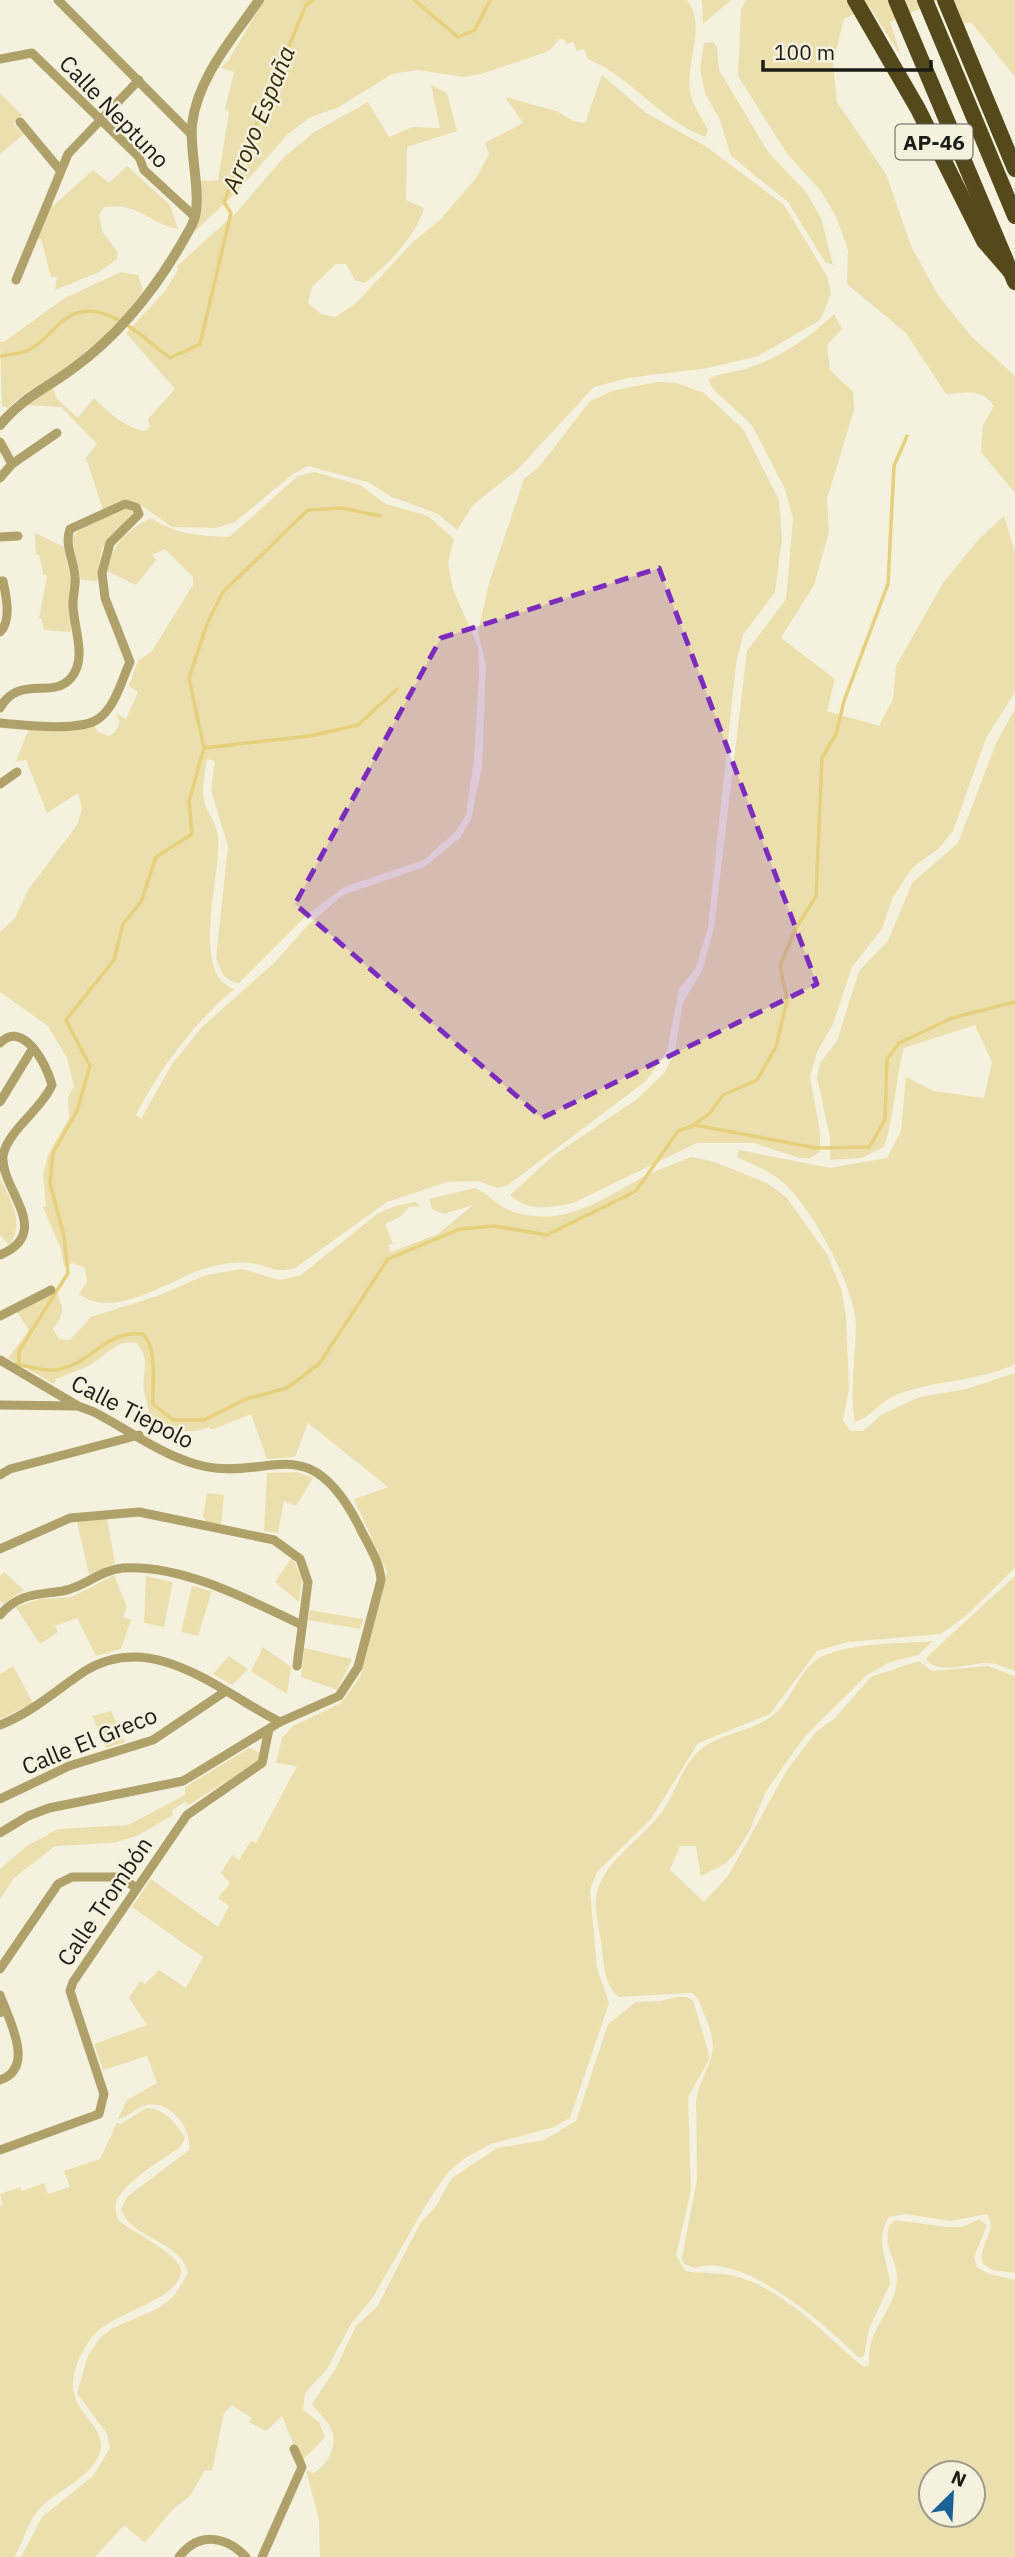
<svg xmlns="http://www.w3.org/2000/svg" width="1015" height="2557" font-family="'IBM Plex Sans',sans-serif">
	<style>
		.green { fill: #ebdfae; fill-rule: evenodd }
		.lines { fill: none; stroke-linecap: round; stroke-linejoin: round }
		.stream { stroke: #e5d07c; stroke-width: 3.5 }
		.minor { stroke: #afa16a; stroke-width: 9 }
		.tertiary { stroke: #afa16a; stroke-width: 10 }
		.motorway { stroke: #54491a; stroke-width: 16 }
		.marked { fill: #7b2cbf; fill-opacity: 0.2; stroke: #7b2cbf; stroke-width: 5; stroke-dasharray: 14 9; stroke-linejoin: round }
		.labels { text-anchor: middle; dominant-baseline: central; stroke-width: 5; stroke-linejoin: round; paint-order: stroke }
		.shield { fill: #f5f1df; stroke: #5d5b51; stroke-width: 2 }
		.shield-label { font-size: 21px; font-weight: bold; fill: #1c1b14 }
		.street-label { font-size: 23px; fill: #1c1b14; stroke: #f5f1df }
		.water-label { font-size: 24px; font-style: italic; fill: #342b05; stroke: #f5f1df }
	</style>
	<rect width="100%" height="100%" fill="#f5f1df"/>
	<g class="green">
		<path d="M264 0H687C707 26 686 60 690 90 691 103 702 118 708 130L705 137C659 119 631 77 588 59L584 49 577 51 573 42 567 44 565 40 559 39 550 50 538 55 481 74 463 77 418 70 392 74 339 107 309 118 287 135 237 192 195 231 199 219V181L218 180 229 112 225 109 234 72 221 68 228 61Z"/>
		<polygon points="702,0 731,0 703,24"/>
		<path d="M746 0H939L890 22 901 56 869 6 844 19 833 63 837 102 886 174 911 246 938 295 971 336 1015 376V493L981 452 983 425 994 406C982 388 966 393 946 394L906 333 847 284 848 250 836 216 820 190 788 155 738 76 741 9Z"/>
		<polygon points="953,0 1015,0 1015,77 971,22 964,24"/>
		<polygon points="713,42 717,47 719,70 768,152 806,192 821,218 833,265 825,262 788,202 731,156 720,120 705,93 700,68 704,43"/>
		<path d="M602 75 646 113 707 147 784 205 827 276 831 294 820 320 758 356 708 368 628 378 594 387 518 469 473 505 457 530 438 514 392 497 368 482 308 466 293 474 235 522 216 528 172 527 135 501 118 502 103 510 86 458 97 444 61 407 26 405 53 388 57 399 78 418 94 398C108 412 126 429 146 431L150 426 148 419 175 389 126 333 165 291 178 270 177 266 236 213 284 157 316 131 368 102 389 137 412 127 440 128 431 85 447 93 457 131 407 147 406 200 424 208C415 238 389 263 365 283L355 280 346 264H336L312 287 308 303 321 314 335 317 355 304 413 242 440 220 476 178 489 154 485 143 523 123 505 97 557 111 573 121 585 123Z"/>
		<polygon points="0,93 22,115 13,124 24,134 0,154"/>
		<path d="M127 166 170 205 178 229C149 224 140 202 104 207L99 215 102 231 118 253 117 259 99 272 55 290 57 277H51L41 239 35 240 49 204 53 206 93 170 109 183Z"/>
		<path d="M121 272 138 275 143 290C124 320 93 352 62 371 43 383 24 391 8 408L2 406 0 342 5 341 65 298Z"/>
		<path d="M834 314 842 329 827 345 830 370 853 392 854 410 827 499 829 532 814 585 781 638 835 679 827 711 879 726 893 699 896 666 943 583 979 539 1004 516 1015 552V692L986 738 953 831 938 849 912 868 892 899 882 929 852 967 833 1024 817 1052 810 1077 820 1132V1152L810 1158H799L754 1143H697L573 1203C549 1208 529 1212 510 1195L554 1155 636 1100 665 1072 675 1051 683 1002 702 971 714 928 747 651 786 599 793 519 785 489 752 425 714 390 708 379C720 373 732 373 745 369 780 358 808 339 834 314Z"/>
		<path d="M658 382 677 383 704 393 743 429 779 500 782 539 775 592 743 635 736 664 708 927 696 968 679 989 667 1051 646 1081 508 1185 498 1188 478 1181 447 1182 387 1202 295 1268C273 1274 269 1265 249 1263 232 1261 210 1266 195 1272 162 1285 112 1319 79 1294L87 1282 85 1268 73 1263 64 1266 61 1249 43 1207 46 1206 43 1175 48 1155 69 1118 68 1097 74 1086 67 1058 48 1026 0 992V932L15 918 28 890 77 825 82 809 78 793 47 813 26 760 16 761 29 729H86L94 725 98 732 109 736 115 732 120 722 116 714 126 719 138 692 129 686 138 661 152 651 193 585V577L165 549 152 555 156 560 136 585 107 571C111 545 128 529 151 518 177 535 199 536 229 537L298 476 315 472 360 485 386 504 428 516 454 539 448 563 453 589 478 647 479 675 474 759 466 815 456 831 424 860 344 887 308 914 239 983C224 982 221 970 216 958L228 846 211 790 215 761 207 759C205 775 200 792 206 807 211 818 217 825 218 837 222 873 189 974 234 989 193 1025 161 1066 136 1115L141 1119 172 1064 202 1027 275 962 308 925 343 895 424 867 460 838 471 819 482 767 486 665 478 632 489 583 524 479 539 467 590 401 615 390Z"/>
		<polygon points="124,508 134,511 102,548 97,581 81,580 72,538 80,529"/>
		<polygon points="35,533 64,547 71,581 71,632 44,630 42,619 39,618 47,576 43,574 39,554 36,555"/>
		<path d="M1015 709V1364C977 1383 930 1379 892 1397 878 1404 869 1418 855 1422 849 1392 856 1356 856 1325 855 1287 810 1203 780 1180 768 1170 751 1164 737 1157L739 1150 830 1168 887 1158 901 1131 906 1077 934 1091 984 1098 992 1062 975 1025 904 1048C895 1081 895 1115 884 1147L861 1158 830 1160V1138L817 1077 820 1063 837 1041 859 971 888 941 912 883 958 843 997 741Z"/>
		<path d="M691 1157 712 1161 767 1183 786 1197 827 1254 842 1291 846 1318 849 1388 843 1420 850 1431H863L881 1415 919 1397 967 1389 1015 1373V1568L967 1615 941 1634 848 1642 817 1651 770 1714 698 1743 651 1819 597 1872 590 1890 597 1968 609 2003 570 2118 554 2127 491 2144 465 2158 448 2172 427 2203 373 2297 351 2324 327 2369 305 2393 303 2410 319 2422 325 2437 301 2462 282 2416 266 2431 249 2422 252 2418 232 2405 224 2413 212 2471 205 2470 190 2496 172 2510 145 2543 124 2525 95 2557H21L42 2517 93 2476 110 2448 107 2434 77 2393 88 2356 99 2339 111 2329 159 2308 174 2296 188 2273C179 2238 132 2241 121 2209L127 2197 189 2150C192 2128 171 2101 147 2105 135 2107 128 2118 118 2119L127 2100 157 2083 147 2056 103 2070 94 2044 147 2025 129 1998 140 1981 145 1984 159 1970 186 1988 203 1957 132 1907 151 1879 218 1927 229 1906 218 1898 230 1883 221 1873 232 1855 239 1860 251 1841 256 1843 297 1766 276 1763 282 1738 293 1726 341 1703 360 1677 387 1572 354 1499 388 1487 308 1423 295 1457 267 1459 251 1414 211 1430 209 1427C178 1439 171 1421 148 1421 151 1411 146 1402 144 1392 141 1374 152 1358 136 1343 115 1340 107 1355 92 1364 81 1370 68 1374 56 1379L54 1384 8 1358 29 1330 17 1312 56 1292C65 1309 64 1314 53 1329L59 1339 70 1340 91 1317 160 1295 206 1275 242 1269 280 1280 301 1275 377 1214 395 1206 416 1202 420 1206 409 1207 401 1216 385 1224 393 1244 388 1245 391 1252 438 1234 473 1205 444 1214 432 1209 429 1199 475 1188C489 1194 497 1206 511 1211 558 1227 592 1206 632 1183 650 1173 671 1165 691 1157Z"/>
		<path d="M0 1178C10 1198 26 1224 9 1245L0 1235Z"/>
		<polygon points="297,1472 313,1478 296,1506 284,1501 278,1533 264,1531 267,1473"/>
		<polygon points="207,1493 224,1495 221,1524 207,1522 203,1516"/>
		<polygon points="107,1519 115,1563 89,1575 77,1522"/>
		<polygon points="292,1557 302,1578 299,1602 275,1582"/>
		<polygon points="4,1572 24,1590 3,1604 0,1601 0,1576"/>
		<polygon points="114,1575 127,1607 123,1617 131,1620 121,1649 96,1656 77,1618 55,1626 58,1632 40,1644 16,1607 40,1599 72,1597"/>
		<polygon points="146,1576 173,1582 164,1627 144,1623"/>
		<path d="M1015 1576V1671C1006 1668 996 1663 987 1663 969 1663 939 1676 926 1659L931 1653Z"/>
		<polygon points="192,1586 212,1591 198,1636 181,1632"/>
		<polygon points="310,1610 363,1619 360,1629 308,1620"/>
		<path d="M933 1641 918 1655 890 1662 867 1675 805 1736 766 1791 749 1832 734 1855 725 1864 701 1876 696 1846H680L670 1870 704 1902 728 1876 787 1770 816 1732 835 1718 871 1677 919 1661 932 1671 988 1666 1015 1676V2273L992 2270 982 2263C978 2244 999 2231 987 2214L950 2221 906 2214 889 2217C874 2240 888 2260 890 2284L869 2329 864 2356 859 2358C827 2326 743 2251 695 2268L684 2264 682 2258 697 2179 696 2101C703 2062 724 2060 705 2016 701 2007 700 1999 692 1993L618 1997C604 1983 604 1966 602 1948 600 1931 595 1917 596 1900 598 1863 644 1839 664 1809 676 1790 683 1765 700 1750 720 1733 751 1732 772 1716 793 1701 799 1667 823 1656 855 1642 899 1644 933 1641Z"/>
		<polygon points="263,1647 291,1667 287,1694 251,1671"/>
		<polygon points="304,1648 352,1659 337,1690 301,1677"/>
		<polygon points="229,1656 248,1669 232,1685 213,1674"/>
		<polygon points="13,1666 33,1703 0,1719 0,1674"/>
		<polygon points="111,1711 125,1742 106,1748 92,1716"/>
		<polygon points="249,1748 260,1753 258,1762 187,1806 186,1801 172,1810 173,1815 139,1835 114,1843 55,1846 14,1878 0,1899 0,1869 27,1846 58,1829 128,1825 185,1795 185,1787"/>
		<path d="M676 1997H687L693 2001 708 2050 709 2060 688 2097 691 2191 676 2255 685 2271C701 2274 718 2272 734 2276 785 2288 825 2336 864 2367L869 2365C866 2326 897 2311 897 2278 897 2258 883 2250 889 2226L895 2220 947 2227H962L979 2219 987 2225 974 2257 977 2267 989 2274 1015 2280V2557H320L319 2520 306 2470 313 2473C326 2467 338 2446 332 2431 329 2421 317 2413 312 2404L336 2368 356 2326 377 2307 421 2222 436 2206 452 2178 497 2148 544 2140 576 2121 608 2024 636 2002 661 2001ZM931 2473H973V2515H931Z"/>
		<path d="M146 2108C164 2108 176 2123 185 2138L180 2147C161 2161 131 2177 118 2198 114 2205 116 2213 118 2220 131 2232 184 2255 181 2273 174 2305 108 2311 89 2341 44 2411 109 2415 100 2452 94 2475 59 2490 42 2506 28 2519 24 2541 14 2557H0V2206L3 2205 0 2194 20 2187 22 2191 44 2183 48 2194 70 2187 64 2171 100 2159 117 2123 121 2124Z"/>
	</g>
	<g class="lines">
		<g class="stream">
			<polyline points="414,0 458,37 475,30 490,0"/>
			<path d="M0 356C43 351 34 344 64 320 100 292 143 338 170 358L200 344 231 213 224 202 306 5 313 0"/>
			<polyline points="204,748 189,678 207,624 223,592 308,510 342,508 380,516"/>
			<polyline points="695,1124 709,1114 723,1095 757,1080 776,1047 787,1000 780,966 794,932 816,896 822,758 836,734 844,701 888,584 894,466 907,436"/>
			<path d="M16 1364C30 1366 46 1373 60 1369 94 1362 103 1331 143 1334 158 1349 152 1384 153 1404L173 1420H204L246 1399 287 1388 319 1364 388 1259 460 1229 494 1226 547 1235 636 1191 678 1131 695 1125 816 1148 869 1147 885 1120 887 1059 899 1043 952 1018 1015 1002"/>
			<polyline points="19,1364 19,1351 68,1273 64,1236 50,1183 53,1153 77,1111 90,1066 66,1020 114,960 123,924 141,902 156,857 192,834 189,801 204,748 309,736 358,725 397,689"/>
		</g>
		<g class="minor">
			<polyline points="58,0 191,134"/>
			<polyline points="0,59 32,53 139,157 144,170 195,217"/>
			<polyline points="20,122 60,170"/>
			<polyline points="16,280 68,154 139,80"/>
			<polyline points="0,442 12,464 0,478"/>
			<polyline points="12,464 57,433"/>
			<polyline points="0,537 18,536"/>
			<path d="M0 581H3C6 595 12 621 0 632"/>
			<path d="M0 708C19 674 52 700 71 678 88 658 73 627 73 604 73 595 76 586 75 577 74 560 64 545 70 529L125 504 136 507 139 514 110 543 102 573 105 598 130 662C122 679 115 708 98 719 80 732 23 725 0 723"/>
			<polyline points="0,784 17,772"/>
			<path d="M0 1043C24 1019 47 1066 52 1085 41 1110 7 1131 3 1156 0 1189 55 1232 0 1255"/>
			<polyline points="0,1102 33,1048"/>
			<polyline points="0,1316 51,1290"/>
			<path d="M0 1360 78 1406 94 1412C125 1428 156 1451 189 1462 265 1489 305 1420 359 1526 367 1543 380 1561 381 1580L358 1667 339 1696 280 1722 183 1781 49 1808 28 1816 0 1833"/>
			<polyline points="0,1405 76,1406"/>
			<polyline points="0,1475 10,1469 139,1435"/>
			<polyline points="0,1549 70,1518 139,1512 274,1540 300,1559 308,1582 297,1666"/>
			<path d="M0 1615C19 1593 36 1595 63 1591 85 1587 100 1570 123 1568 182 1564 249 1600 302 1625"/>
			<path d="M0 1725C33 1712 56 1690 85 1671 154 1629 220 1692 280 1722"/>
			<polyline points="0,1799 69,1766 153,1740 226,1691"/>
			<polyline points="0,1969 58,1884 72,1877 120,1877 135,1887"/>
			<path d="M0 1995C9 2020 36 2068 0 2080"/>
			<polyline points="0,2150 99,2114 104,2094 70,1991 73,1982 187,1815 262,1763 269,1729"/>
			<path d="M179 2557C198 2532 225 2535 246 2557"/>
			<polyline points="262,2557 302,2467 294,2449"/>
		</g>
		<g class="tertiary">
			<path d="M0 425C24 396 46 389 75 367 124 331 163 279 192 225 204 201 189 154 192 125 197 78 233 38 259 0"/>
			<polyline points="0,2012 5,2010"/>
		</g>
		<g class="motorway">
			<polyline points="855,0 918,109 984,241 1010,271"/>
			<polyline points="896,0 1015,282"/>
			<polyline points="925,0 1015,216"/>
			<polyline points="945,0 1015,169"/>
		</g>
	</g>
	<path class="marked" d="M659 568 817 984 542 1118 295 904 441 638Z"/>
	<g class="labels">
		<rect class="shield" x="895.5" y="124.5" width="77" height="35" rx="5"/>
		<g class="shield-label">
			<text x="934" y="142">AP-46</text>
		</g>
		<g class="street-label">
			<text transform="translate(115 111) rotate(46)">Calle Neptuno</text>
			<text transform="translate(133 1411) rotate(27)">Calle Tiepolo</text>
			<text transform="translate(89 1740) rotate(-22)">Calle El Greco</text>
			<text transform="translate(104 1901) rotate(-56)">Calle Trombón</text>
		</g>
		<g class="water-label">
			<text transform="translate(258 119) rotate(-68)">Arroyo España</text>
		</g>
	</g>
	<g transform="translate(952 2494) rotate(24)"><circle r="33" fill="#f5f1df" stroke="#9e9b8e" stroke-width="2"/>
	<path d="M0-5L12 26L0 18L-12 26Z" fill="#1b6296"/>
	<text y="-10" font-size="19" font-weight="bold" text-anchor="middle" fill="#1c1b14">N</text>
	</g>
	<path d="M763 60v10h168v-10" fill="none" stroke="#1c1b14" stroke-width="3.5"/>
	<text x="774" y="60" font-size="21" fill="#1c1b14" stroke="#f5f1df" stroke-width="5" paint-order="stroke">100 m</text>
</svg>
